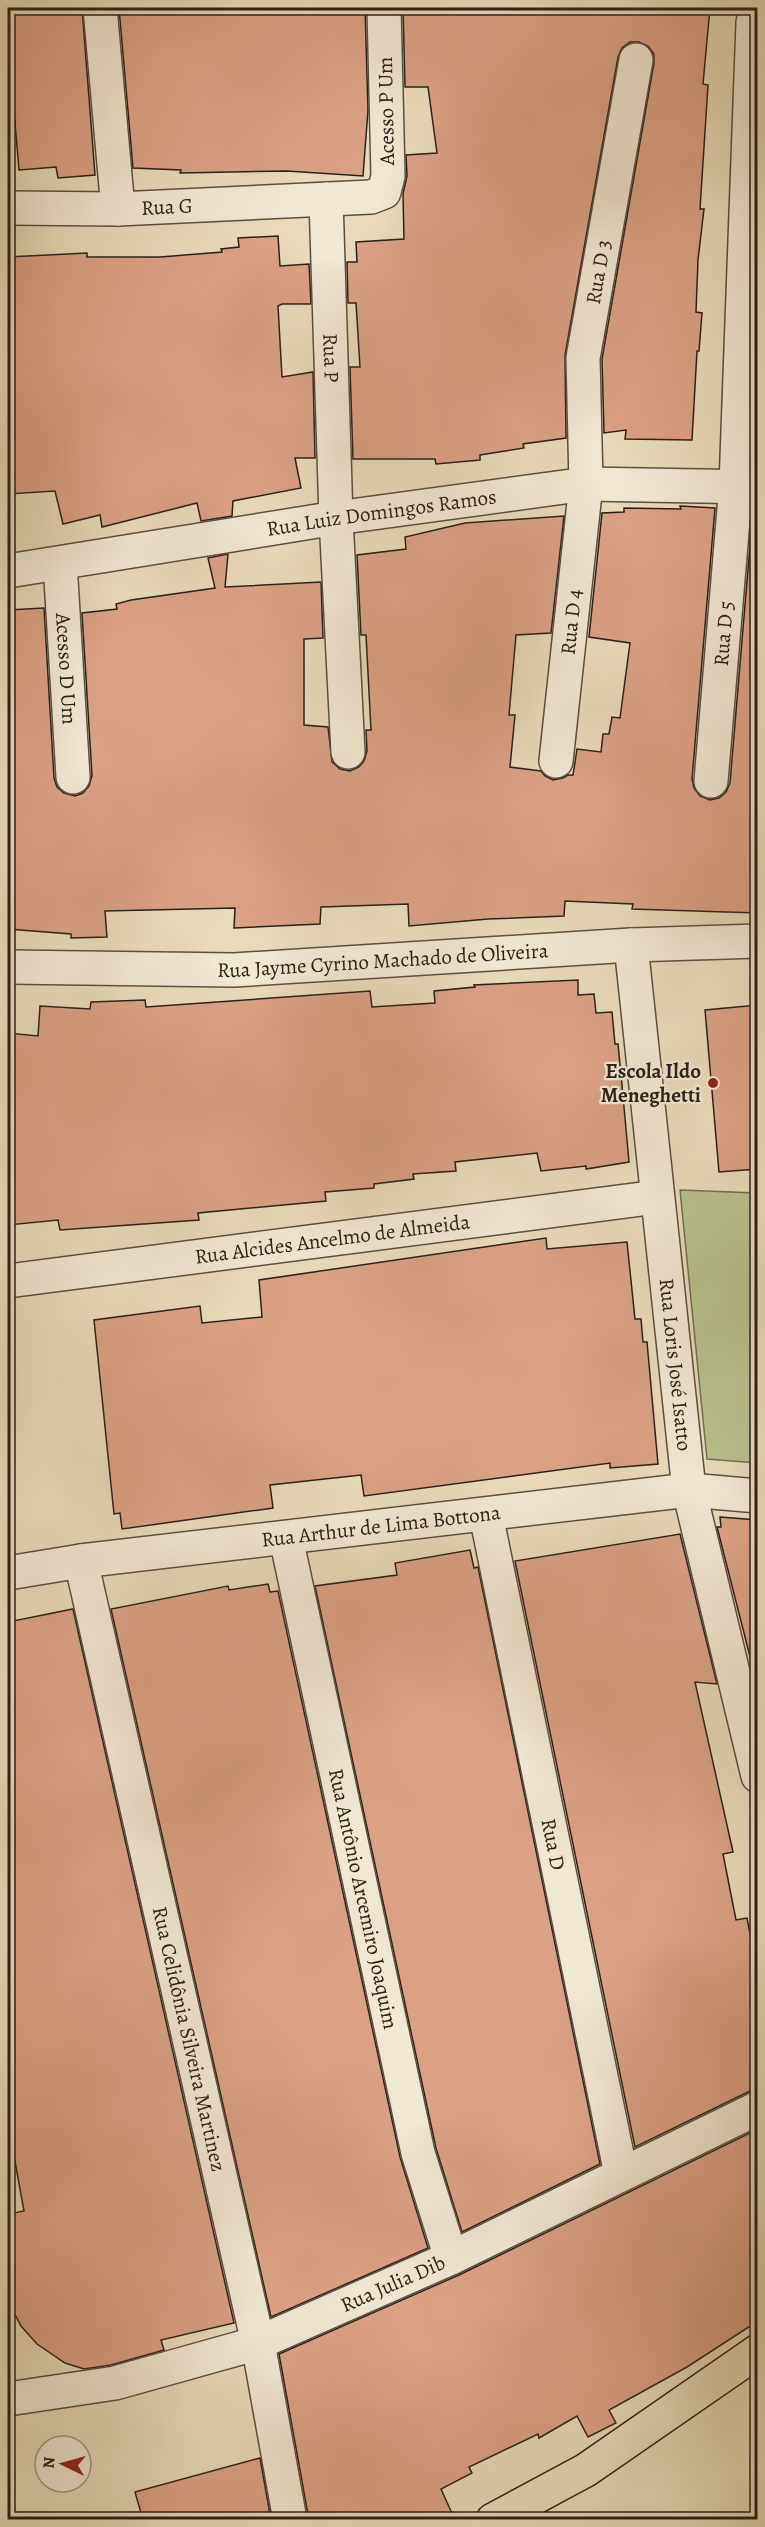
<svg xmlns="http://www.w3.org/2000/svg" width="765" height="2527" font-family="Alegreya,serif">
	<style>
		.green { fill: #b8c08e; stroke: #717053; stroke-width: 1.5 }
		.building { fill: #dba185; stroke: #2a2018; stroke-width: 1.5 }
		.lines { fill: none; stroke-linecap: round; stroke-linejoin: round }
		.minor-casing { stroke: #5a4f40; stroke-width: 36 }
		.major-casing { stroke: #2a2018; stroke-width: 36 }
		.minor { stroke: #f1e8d2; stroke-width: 33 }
		.major { stroke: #e9dbb9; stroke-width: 33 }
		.poi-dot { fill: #8f2418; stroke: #f1e8d2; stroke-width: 2 }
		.labels { text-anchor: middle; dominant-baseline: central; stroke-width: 4.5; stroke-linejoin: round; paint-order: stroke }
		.street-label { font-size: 21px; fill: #2a2018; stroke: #f1e8d2 }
		.poi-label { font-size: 21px; font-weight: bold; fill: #2a2018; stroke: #f1e8d2; text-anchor: end }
	</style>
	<rect width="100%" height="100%" fill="#e9dbb9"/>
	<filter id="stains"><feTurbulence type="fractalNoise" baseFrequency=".00333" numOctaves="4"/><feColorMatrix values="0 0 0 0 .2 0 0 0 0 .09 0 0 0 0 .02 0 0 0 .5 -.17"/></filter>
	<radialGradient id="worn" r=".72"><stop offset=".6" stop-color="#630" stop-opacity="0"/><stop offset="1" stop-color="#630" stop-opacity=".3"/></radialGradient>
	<polygon class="green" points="680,1190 757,1193 757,1463 707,1459"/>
	<g class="building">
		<polygon points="8,8 82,8 95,175 58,178 56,167 19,170 12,87 8,88"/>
		<polygon points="119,8 365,8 368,110 363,176 287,171 180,173 181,170 133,168"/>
		<polygon points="403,8 710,8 703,84 708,85 700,209 704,209 698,260 696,312 702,313 699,351 697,351 692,440 625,439 626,430 604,433 602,359 654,63 654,54 648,46 639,42 630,42 622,48 618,57 565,355 566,438 523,444 524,448 480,455 480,460 436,464 435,459 353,459 350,367 360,367 356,303 348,303 347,262 357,262 356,242 404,239 403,194 407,176 406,155 437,153 428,87 405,87"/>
		<polygon points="278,236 280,266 309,264 311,304 282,304 278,306 282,377 313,372 315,458 295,458 301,488 233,501 232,516 201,521 197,503 102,527 100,515 63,524 55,491 8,494 8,257 87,253 87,257 160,257 222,252 221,249 239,247 238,238"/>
		<polygon points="680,506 715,508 692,779 694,788 700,796 710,800 719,798 726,792 730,783 753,510 758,510 758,913 632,909 633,904 565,901 564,916 488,919 409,926 408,904 321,907 320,924 234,928 235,908 105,911 107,937 71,938 71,934 8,929 8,610 44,608 54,778 57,787 64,793 75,796 83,793 89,786 92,776 82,613 117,609 116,604 131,600 215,588 208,558 228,554 225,587 321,582 323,638 304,639 304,725 328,727 332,762 340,769 350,771 359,767 364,761 367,751 366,730 371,730 366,635 361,635 357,555 406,549 405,537 465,523 564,516 551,633 516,635 509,715 515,715 510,767 541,771 545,776 553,780 563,778 568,775 573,775 577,749 601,752 603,734 609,734 612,717 620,718 630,643 589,637 602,513 624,512 624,508 681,509"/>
		<polygon points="578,980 578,995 594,994 596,1013 612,1012 615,1044 618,1044 621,1074 629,1162 586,1169 586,1166 541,1171 537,1153 455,1162 456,1171 413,1174 414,1179 374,1184 374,1188 325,1192 326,1201 198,1213 199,1220 60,1230 58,1220 8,1225 8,1033 38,1036 40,1006 90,1009 91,1002 145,1000 146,1007 370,991 372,1007 435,1003 434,991 475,987 474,985"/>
		<polygon points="758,1005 758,1169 719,1172 705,1010"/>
		<polygon points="546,1238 547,1249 627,1242 635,1319 641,1319 643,1342 647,1342 658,1464 610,1468 610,1463 364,1496 361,1475 270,1485 273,1508 122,1529 120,1513 114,1514 94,1320 200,1306 202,1323 262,1317 259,1280"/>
		<polygon points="720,1517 758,1520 758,1688 717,1527 721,1527"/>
		<polygon points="680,1534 717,1684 695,1682 733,1852 723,1854 736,1920 747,1918 758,1974 758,2090 750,2091 635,2147 515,1561"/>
		<polygon points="470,1550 474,1568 478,1567 600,2164 462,2232 436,2148 315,1586 397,1575 395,1563"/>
		<polygon points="268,1584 270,1592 278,1591 400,2157 428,2248 271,2317 111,1609 228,1586 229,1590"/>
		<polygon points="73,1609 234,2323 161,2340 164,2350 111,2365 84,2369 65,2363 37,2344 21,2326 8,2301 8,2214 24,2211 8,2123 8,1622"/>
		<polygon points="758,2129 758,2321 687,2367 609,2410 616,2423 588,2437 577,2416 539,2438 538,2434 469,2467 472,2473 441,2489 455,2520 309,2520 279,2354 459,2275"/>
		<polygon points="260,2458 270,2514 249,2520 143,2520 135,2492"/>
	</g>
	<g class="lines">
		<defs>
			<g id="minor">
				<polyline points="100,8 118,209"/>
				<path id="s1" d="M326 199 336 518 348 752"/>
				<path id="s2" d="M8 208 118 209 371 197 384 192 388 176 384 8"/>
				<path id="s3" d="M60 563 73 777"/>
				<path id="s4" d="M8 571 336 518 586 484 758 487"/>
				<path id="s5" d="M556 761 586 484 583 358 636 60"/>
				<path id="s6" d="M711 781 736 485 753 23 756 8"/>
				<path id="s7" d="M631 945 689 1490 758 1776"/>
				<path id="s8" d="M8 967 234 970 631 945 758 941"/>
				<path id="s9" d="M8 1281 657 1197"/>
				<path id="s10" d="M486 1515 621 2174"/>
				<path id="s11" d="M286 1538 418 2153 451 2258"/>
				<path id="s12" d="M81 1561 258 2343 290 2520"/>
				<path id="s13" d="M8 1573 81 1561 689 1490 758 1496"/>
				<path id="s14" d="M8 2399 115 2383 258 2343 451 2258 758 2108"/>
			</g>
			<polyline id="major" points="493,2520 586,2470 758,2351"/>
		</defs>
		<use href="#minor" class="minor-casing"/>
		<use href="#major" class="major-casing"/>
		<use href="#minor" class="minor"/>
		<use href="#major" class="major"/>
	</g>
	<circle class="poi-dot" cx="713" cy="1083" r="6"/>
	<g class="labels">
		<g class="street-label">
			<text transform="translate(386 111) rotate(-91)">Acesso P Um</text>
			<text stroke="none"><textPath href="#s2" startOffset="159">Rua G</textPath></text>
			<text stroke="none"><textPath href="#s5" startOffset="492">Rua D 3</textPath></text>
			<text stroke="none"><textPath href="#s1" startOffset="159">Rua P</textPath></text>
			<text stroke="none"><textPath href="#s4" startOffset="378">Rua Luiz Domingos Ramos</textPath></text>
			<text stroke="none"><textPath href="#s5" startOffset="140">Rua D 4</textPath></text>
			<text stroke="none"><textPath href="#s6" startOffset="148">Rua D 5</textPath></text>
			<text stroke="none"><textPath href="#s3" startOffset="106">Acesso D Um</textPath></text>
			<text stroke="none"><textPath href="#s8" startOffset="375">Rua Jayme Cyrino Machado de Oliveira</textPath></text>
			<text stroke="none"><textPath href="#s9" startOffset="327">Rua Alcides Ancelmo de Almeida</textPath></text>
			<text stroke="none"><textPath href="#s7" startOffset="422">Rua Loris José Isatto</textPath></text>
			<text stroke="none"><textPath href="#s13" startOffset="376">Rua Arthur de Lima Bottona</textPath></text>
			<text stroke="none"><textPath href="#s10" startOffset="336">Rua D</textPath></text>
			<text stroke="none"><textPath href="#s11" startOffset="369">Rua Antônio Arcemiro Joaquim</textPath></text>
			<text stroke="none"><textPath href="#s12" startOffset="490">Rua Celidônia Silveira Martinez</textPath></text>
			<text stroke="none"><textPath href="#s14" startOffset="404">Rua Julia Dib</textPath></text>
		</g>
		<g class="poi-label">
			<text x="701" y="1071">Escola Ildo<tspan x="701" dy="24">Meneghetti</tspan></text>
		</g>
	</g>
	<rect width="765" height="2527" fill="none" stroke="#e9dbb9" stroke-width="30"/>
	<rect x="9" y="9" width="747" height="2509" fill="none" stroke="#2a2018" stroke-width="3"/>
	<rect x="15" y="15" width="735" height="2497" fill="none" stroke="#2a2018" stroke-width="1.5"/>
	<g transform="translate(63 2464) rotate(275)"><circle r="28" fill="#f1e8d2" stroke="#a19888" stroke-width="1.5"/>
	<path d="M0-4.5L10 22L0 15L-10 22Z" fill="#8f2418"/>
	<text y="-9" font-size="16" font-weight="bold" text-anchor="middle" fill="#2a2018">N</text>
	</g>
	<rect width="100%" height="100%" filter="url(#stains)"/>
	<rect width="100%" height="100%" fill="url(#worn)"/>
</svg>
